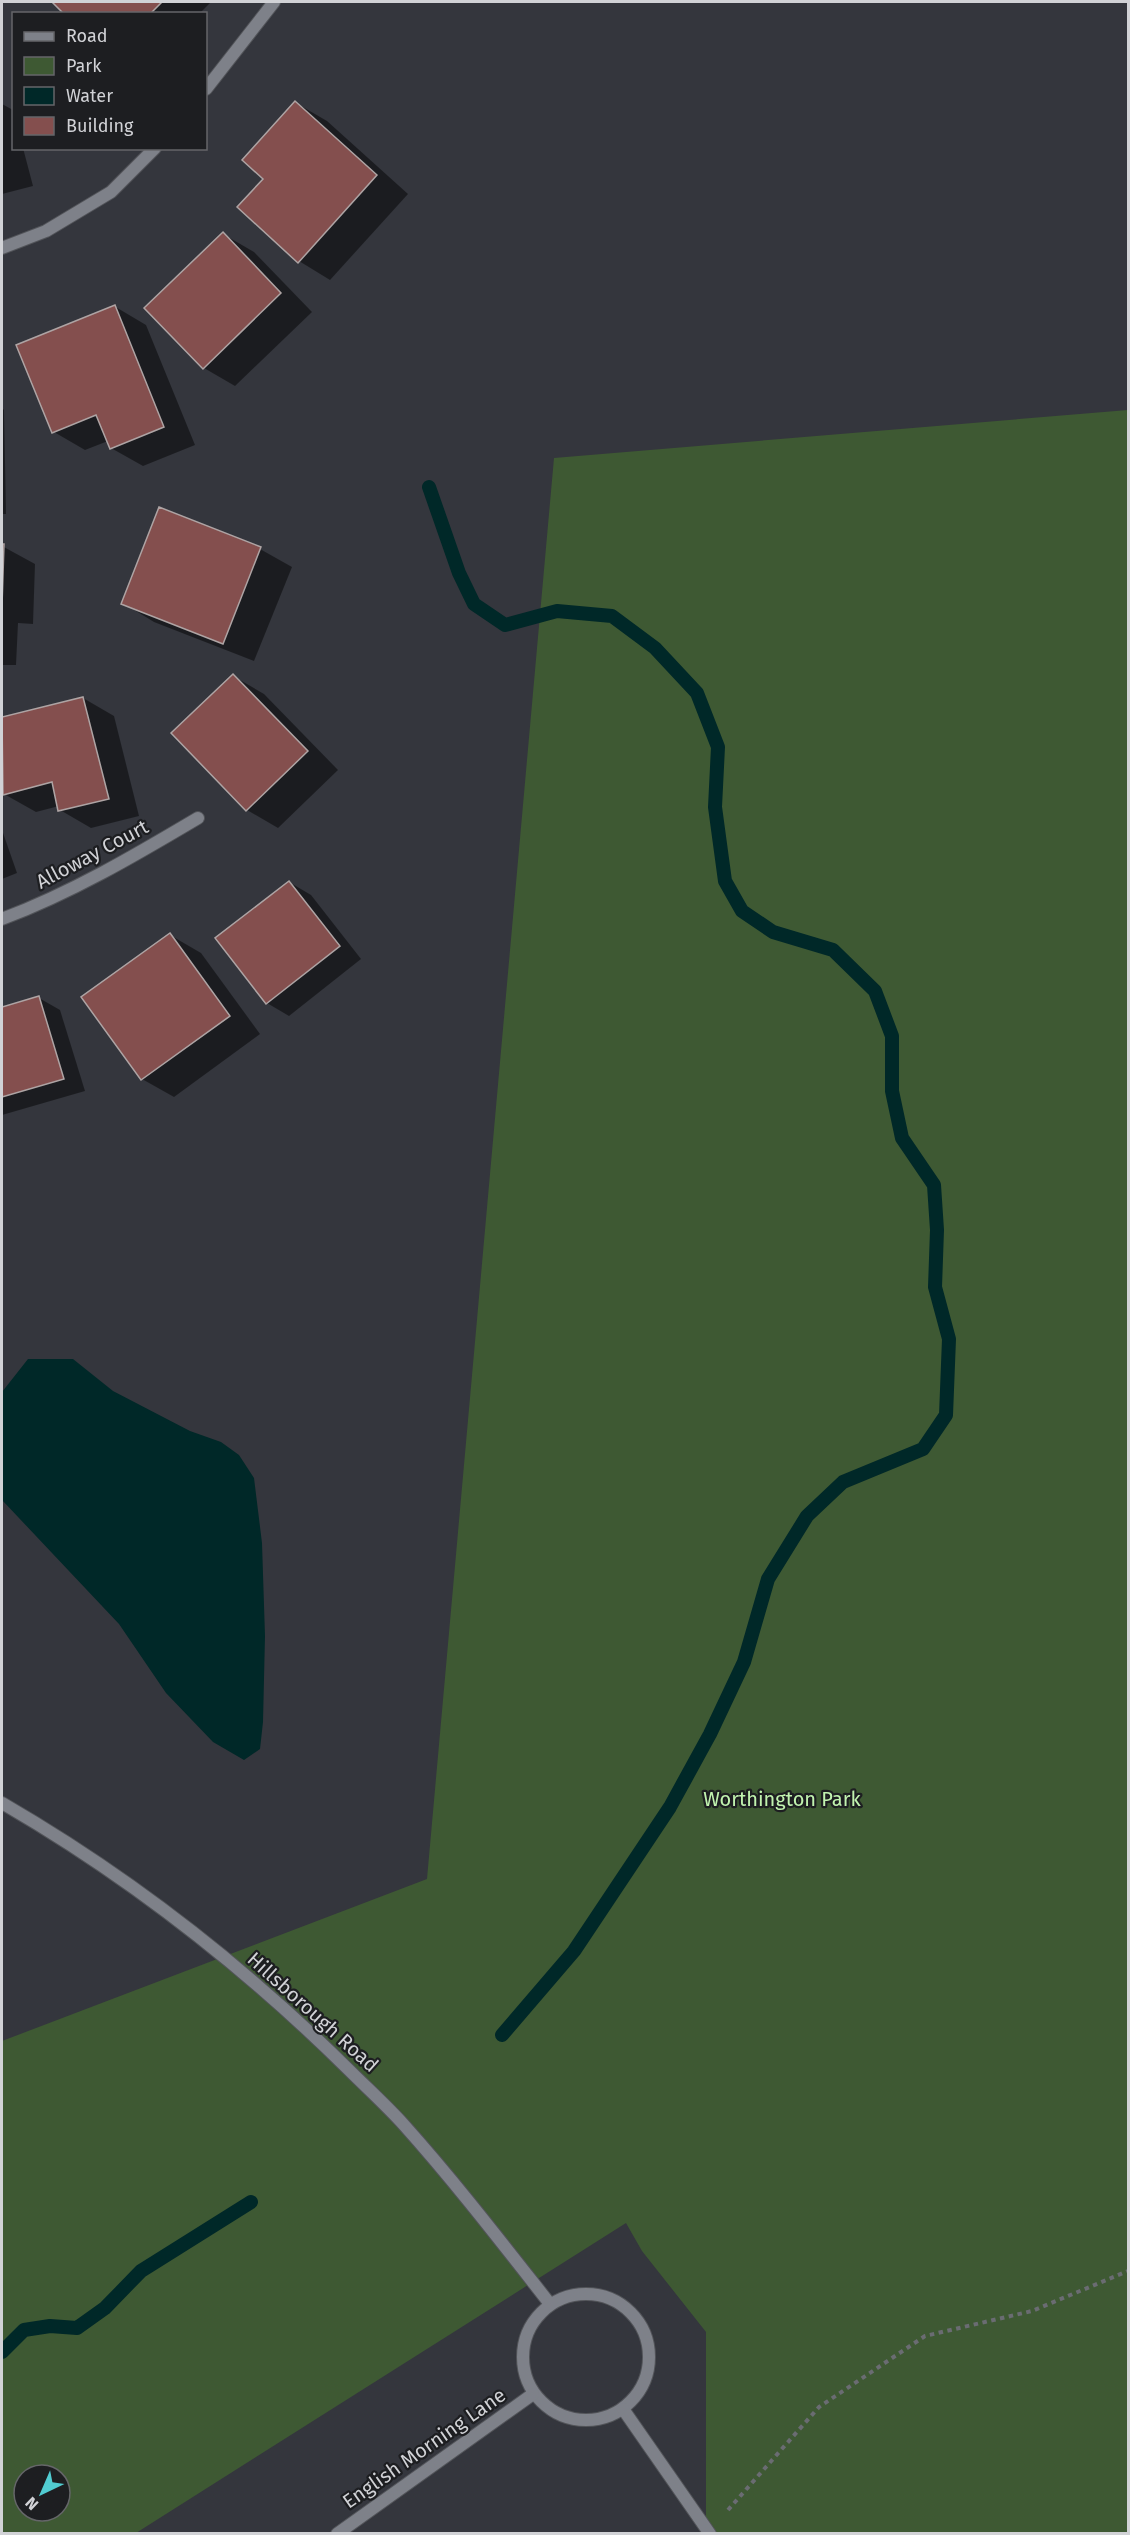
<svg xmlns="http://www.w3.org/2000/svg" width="1130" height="2535" font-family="'Fira Sans',sans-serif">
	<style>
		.green { fill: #3e5933; fill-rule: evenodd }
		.water { fill: #002828 }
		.shadow { fill: #0007 }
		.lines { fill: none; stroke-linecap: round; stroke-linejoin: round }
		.stream { stroke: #002828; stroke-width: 14 }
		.building { fill: #844f4e; stroke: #aea4a4; stroke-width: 1.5 }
		.street-casing { stroke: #525459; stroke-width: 14 }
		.path { stroke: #6a6c72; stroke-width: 4; stroke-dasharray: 4.5 4.5; stroke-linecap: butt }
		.street { stroke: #7e8189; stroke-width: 12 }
		.labels { text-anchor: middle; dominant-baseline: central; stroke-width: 4.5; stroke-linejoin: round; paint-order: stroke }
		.street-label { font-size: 20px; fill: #d1d2d6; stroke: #1d1e21 }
		.park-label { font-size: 20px; fill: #c1f3af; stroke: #1d1e21 }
	</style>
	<rect width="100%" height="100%" fill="#34363d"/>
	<path class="green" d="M1128 410V2533H706V2332L642 2251 626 2223 136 2533 2 2534V2041L427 1879 554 458ZM24 2475H60V2511H24Z"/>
	<polygon class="water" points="28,1359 73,1359 113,1391 190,1431 221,1442 239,1455 254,1478 262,1543 265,1636 263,1722 260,1749 244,1760 213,1742 166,1693 119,1624 2,1500 2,1392"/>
	<g class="shadow">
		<polygon points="54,2 211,2 199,14 66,14"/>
		<polygon points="296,103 327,121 408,194 330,280 299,261 265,179"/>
		<polygon points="2,104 13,110 14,148 23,148 33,186 2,194"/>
		<polygon points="223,234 254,252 312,312 235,386 204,368"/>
		<polygon points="114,306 146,325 195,445 143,466 111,448 108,441 85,450 54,432"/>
		<polygon points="2,408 4,410 6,514 2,514"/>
		<polygon points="2,546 35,564 33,624 18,623 16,665 2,665"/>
		<polygon points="260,549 292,567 254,661 154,622 123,603"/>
		<polygon points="233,676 264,694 338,770 278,828 247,810"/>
		<polygon points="83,698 114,716 139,816 91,828 60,810 59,806 36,812 4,794 2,783 2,718"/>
		<polygon points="2,830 17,873 2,879"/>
		<polygon points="289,882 311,895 361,959 289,1016 267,1003"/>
		<polygon points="170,935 201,953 260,1034 174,1097 142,1079"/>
		<polygon points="39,998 60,1010 85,1091 2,1115 2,1008"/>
	</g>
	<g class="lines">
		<g class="stream">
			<polyline points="429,487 459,573 474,604 505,625 557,611 612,616 655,648 697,693 718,747 715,807 725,881 742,911 773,932 833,950 875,991 892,1036 892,1091 902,1138 934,1185 937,1230 935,1287 949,1339 946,1415 923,1449 843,1482 807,1516 768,1579 744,1662 710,1734 670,1807 574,1951 502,2035"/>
			<polyline points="2,2352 24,2330 50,2326 77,2328 105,2308 141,2271 251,2202"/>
		</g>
	</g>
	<g class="building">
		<polygon points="52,2 162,2 150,14 64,14"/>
		<polygon points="295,101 377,175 298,263 237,207 263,179 242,160"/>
		<polygon points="223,232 281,293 203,369 144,308"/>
		<polygon points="115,305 164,427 110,449 96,415 52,433 16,345"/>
		<polygon points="159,507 261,547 223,644 121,604"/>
		<polygon points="2,544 4,544 2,606"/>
		<polygon points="233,674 308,751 246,811 171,733"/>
		<polygon points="83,697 109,799 58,811 52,782 3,795 2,717"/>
		<polygon points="289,881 340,946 266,1004 215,938"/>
		<polygon points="170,933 230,1016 141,1080 81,997"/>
		<polygon points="39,996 64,1079 2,1097 2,1007"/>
	</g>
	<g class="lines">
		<defs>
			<g id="street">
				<polyline points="206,89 274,2"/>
				<polyline points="2,248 46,231 111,192 155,148"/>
				<path d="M2 919C71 893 134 856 198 818"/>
				<path d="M2 1803C128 1876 245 1967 349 2070 367 2088 387 2106 404 2125 455 2182 502 2243 550 2304"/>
				<circle cx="586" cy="2357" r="63"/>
				<polyline points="623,2409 710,2534"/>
				<polyline points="337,2534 533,2394"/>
			</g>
		</defs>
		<use href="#street" class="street-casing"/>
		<polyline class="path" points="728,2510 819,2407 925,2336 1032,2311 1128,2271"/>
		<use href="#street" class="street"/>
	</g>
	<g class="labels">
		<g class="street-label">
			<text transform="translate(92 854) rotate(-28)">Alloway Court</text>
			<text transform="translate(313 2012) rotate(42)">Hillsborough Road</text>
			<text transform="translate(424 2448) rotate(-35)">English Morning Lane</text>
		</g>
		<g class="park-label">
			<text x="782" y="1799">Worthington Park</text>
		</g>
	</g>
	<rect width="1130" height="2535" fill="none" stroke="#d1d2d6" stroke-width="6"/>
	<rect x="12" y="12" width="195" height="138" fill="#1d1e21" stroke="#656669" stroke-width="1.5"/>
	<rect x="24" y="32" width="30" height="9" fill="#7e8189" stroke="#656669" stroke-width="1.5"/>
	<text x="66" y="42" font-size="18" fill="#d1d2d6">Road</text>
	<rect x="24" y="57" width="30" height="18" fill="#3e5933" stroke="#656669" stroke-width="1.5"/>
	<text x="66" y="72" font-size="18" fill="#d1d2d6">Park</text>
	<rect x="24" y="87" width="30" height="18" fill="#002828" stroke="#656669" stroke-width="1.5"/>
	<text x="66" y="102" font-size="18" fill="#d1d2d6">Water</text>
	<rect x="24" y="117" width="30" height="18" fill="#844f4e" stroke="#656669" stroke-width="1.5"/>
	<text x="66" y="132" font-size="18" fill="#d1d2d6">Building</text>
	<g transform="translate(42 2493) rotate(224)"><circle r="28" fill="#1d1e21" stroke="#656669" stroke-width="1.5"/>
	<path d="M0-4.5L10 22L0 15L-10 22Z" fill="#51ccd1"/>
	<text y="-9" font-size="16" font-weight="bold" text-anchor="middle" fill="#d1d2d6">N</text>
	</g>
</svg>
